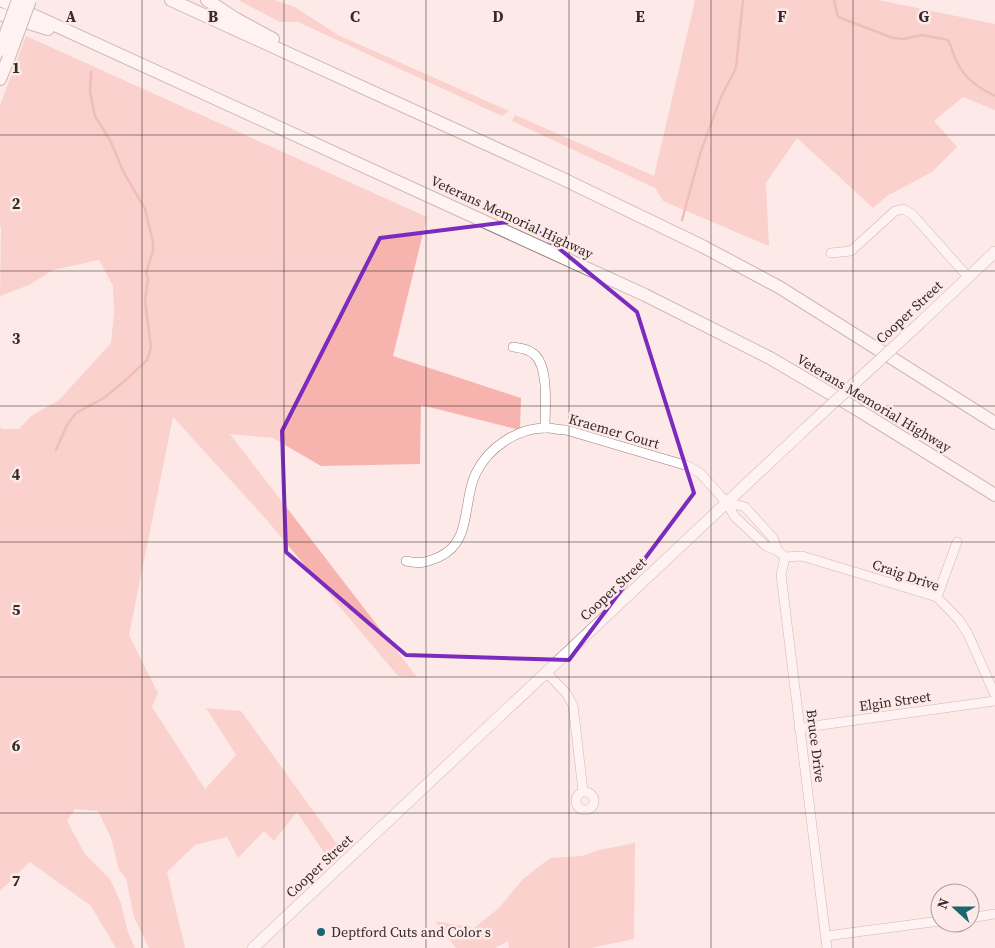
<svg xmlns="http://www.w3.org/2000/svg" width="995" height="948" font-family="'Source Serif 4',serif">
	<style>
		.green { fill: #f7b4ae }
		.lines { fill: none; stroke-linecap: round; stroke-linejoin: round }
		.stream { stroke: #e08b83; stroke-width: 2.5 }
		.minor-casing { stroke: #977c79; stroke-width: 10 }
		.major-casing { stroke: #977c79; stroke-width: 12 }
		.highway-casing { stroke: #977c79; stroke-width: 14 }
		.minor { stroke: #fff; stroke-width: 9 }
		.major { stroke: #fff; stroke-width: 11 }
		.highway { stroke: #fff; stroke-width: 12 }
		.major-bridge-casing { stroke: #977c79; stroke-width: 12; stroke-linecap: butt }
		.highway-bridge-casing { stroke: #977c79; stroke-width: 14; stroke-linecap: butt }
		.major-bridge { stroke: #fff; stroke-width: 11 }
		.highway-bridge { stroke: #fff; stroke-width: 12 }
		.marked { fill: none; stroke: #7b2cbf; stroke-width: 4; stroke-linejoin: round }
		.grid { fill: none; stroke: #352a29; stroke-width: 1; stroke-opacity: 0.55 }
		.poi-dot { fill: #1b676f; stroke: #fdeae8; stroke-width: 2 }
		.labels { text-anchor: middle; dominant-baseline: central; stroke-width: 5; stroke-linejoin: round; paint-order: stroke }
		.street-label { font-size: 14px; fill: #352a29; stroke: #fdeae8 }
		.poi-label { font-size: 14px; fill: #352a29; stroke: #fdeae8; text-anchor: start }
		.grid-label { font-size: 16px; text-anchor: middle; font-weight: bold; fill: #352a29; stroke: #fdeae8; stroke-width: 5; stroke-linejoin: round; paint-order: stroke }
	</style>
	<rect width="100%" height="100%" fill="#fdeae8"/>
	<g class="green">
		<polygon points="238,0 274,0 295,7 338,35 509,111 502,116 298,22 280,22"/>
		<polygon points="695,0 878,0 995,24 995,110 963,97 934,121 957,147 932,172 887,196 873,208 797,138 766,183 769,246 663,201 655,188 512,121 515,115 654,176"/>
		<polygon points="26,36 427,217 393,356 521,398 520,430 421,405 420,464 321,466 273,438 230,434 417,677 398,676 265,518 173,417 129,635 158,693 152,707 205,789 236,755 206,708 241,711 340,848 325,854 297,812 274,841 264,831 238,858 227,837 195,845 167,872 185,948 149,948 134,917 126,878 119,870 111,838 98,811 75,809 67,821 85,854 110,879 121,903 128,932 135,948 116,948 91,906 30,862 0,891 0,426 1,429 19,429 31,416 59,400 111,343 114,313 113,286 99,260 53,270 29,285 0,296 1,228 0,227 0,105"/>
		<polygon points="635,843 634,939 591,948 509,948 508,941 495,948 456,948 435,921 474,928 499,908 523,879 550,858 582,856 599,850"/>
	</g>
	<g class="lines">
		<g class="stream">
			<path d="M834 0 838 17 893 38 904 39 922 35 948 40C952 47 953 55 957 62 965 79 979 88 995 96"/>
			<polyline points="682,220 701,151 721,97 736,68 743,0"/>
			<polyline points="56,450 67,425 76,413 104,398 128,378 147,360 151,348 145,301 148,278 146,273 153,251 153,242 145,209 123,171 111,142 95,116 90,92 91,72"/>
		</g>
		<defs>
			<g id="minor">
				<polyline points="831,253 851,251 895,211 903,209 912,214 968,277"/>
				<path d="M513 347C520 348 529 349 535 355 549 368 545 409 545 428"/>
				<polyline points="726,502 745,507 773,538 778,551"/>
				<polyline points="785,557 802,556 937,597 959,620 968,634 995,695"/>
				<path d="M406 561C422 564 424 563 439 557 473 542 462 500 476 473 488 448 518 427 547 428 553 428 559 430 566 430L688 466 700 473 726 502 735 517 766 546 778 551 785 557 781 575 827 948"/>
				<polyline points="937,597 957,542"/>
				<polyline points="547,673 566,693 573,705 583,791"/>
				<polyline points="799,728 995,701"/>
				<circle cx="585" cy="801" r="9"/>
				<polyline points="970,918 995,914"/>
				<polyline points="826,936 940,921"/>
			</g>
			<g id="major">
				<polyline points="921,322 995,252"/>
				<polyline points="253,948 805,429"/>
			</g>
			<g id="highway">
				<polyline points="0,0 645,295 770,358 855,408 995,495"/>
				<polyline points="171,0 561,178 702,246 779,287 995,423"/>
				<polyline points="207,0 236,19 273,39"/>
				<polyline points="0,14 48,29"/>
				<polyline points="0,79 9,57"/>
			</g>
		</defs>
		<use href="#minor" class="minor-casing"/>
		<use href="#major" class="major-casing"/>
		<use href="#highway" class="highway-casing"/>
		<use href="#minor" class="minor"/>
		<use href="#major" class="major"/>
		<use href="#highway" class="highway"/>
		<defs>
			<polyline id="major-bridge" points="805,429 921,322"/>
			<g id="highway-bridge">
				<polyline points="0,50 18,0"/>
				<polyline points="9,57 30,0"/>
			</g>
		</defs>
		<use href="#major-bridge" class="major-bridge-casing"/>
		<use href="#highway-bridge" class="highway-bridge-casing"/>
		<use href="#major-bridge" class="major-bridge"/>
		<use href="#highway-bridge" class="highway-bridge"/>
	</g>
	<path d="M0 0H995V948H0ZM524 220 637 312 694 493 569 660 406 655 286 552 282 431 380 238Z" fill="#fdeae8" fill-opacity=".55" fill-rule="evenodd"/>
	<path class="marked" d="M524 220 637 312 694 493 569 660 406 655 286 552 282 431 380 238Z"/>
	<path class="grid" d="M142 0V948M284 0V948M426 0V948M569 0V948M711 0V948M853 0V948M0 135H995M0 271H995M0 406H995M0 542H995M0 677H995M0 813H995"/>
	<circle class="poi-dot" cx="321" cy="932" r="5"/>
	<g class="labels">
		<g class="street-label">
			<text transform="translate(512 217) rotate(25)">Veterans Memorial Highway</text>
			<text transform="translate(909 312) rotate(-43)">Cooper Street</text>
			<text transform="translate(874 403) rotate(31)">Veterans Memorial Highway</text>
			<text transform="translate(614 431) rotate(16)">Kraemer Court</text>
			<text transform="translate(906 575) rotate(19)">Craig Drive</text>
			<text transform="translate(613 589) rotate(-43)">Cooper Street</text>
			<text transform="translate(895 701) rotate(-8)">Elgin Street</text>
			<text transform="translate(816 746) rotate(83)">Bruce Drive</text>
			<text transform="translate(319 866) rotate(-43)">Cooper Street</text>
		</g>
		<g class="poi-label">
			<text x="331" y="932">Deptford Cuts and Color s</text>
		</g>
	</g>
	<g class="grid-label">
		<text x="71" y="22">A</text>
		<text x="213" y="22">B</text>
		<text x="355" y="22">C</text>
		<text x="498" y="22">D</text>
		<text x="640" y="22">E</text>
		<text x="782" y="22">F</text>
		<text x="924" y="22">G</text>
		<text x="16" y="73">1</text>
		<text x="16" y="209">2</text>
		<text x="16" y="344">3</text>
		<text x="16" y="480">4</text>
		<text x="16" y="615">5</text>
		<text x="16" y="751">6</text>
		<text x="16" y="886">7</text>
	</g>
	<g transform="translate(955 908) rotate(291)"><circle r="24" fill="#fdeae8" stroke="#ad9d9c"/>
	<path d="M0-4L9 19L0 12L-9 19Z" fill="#1b676f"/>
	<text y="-8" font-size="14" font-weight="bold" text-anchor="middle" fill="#352a29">N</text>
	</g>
</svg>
